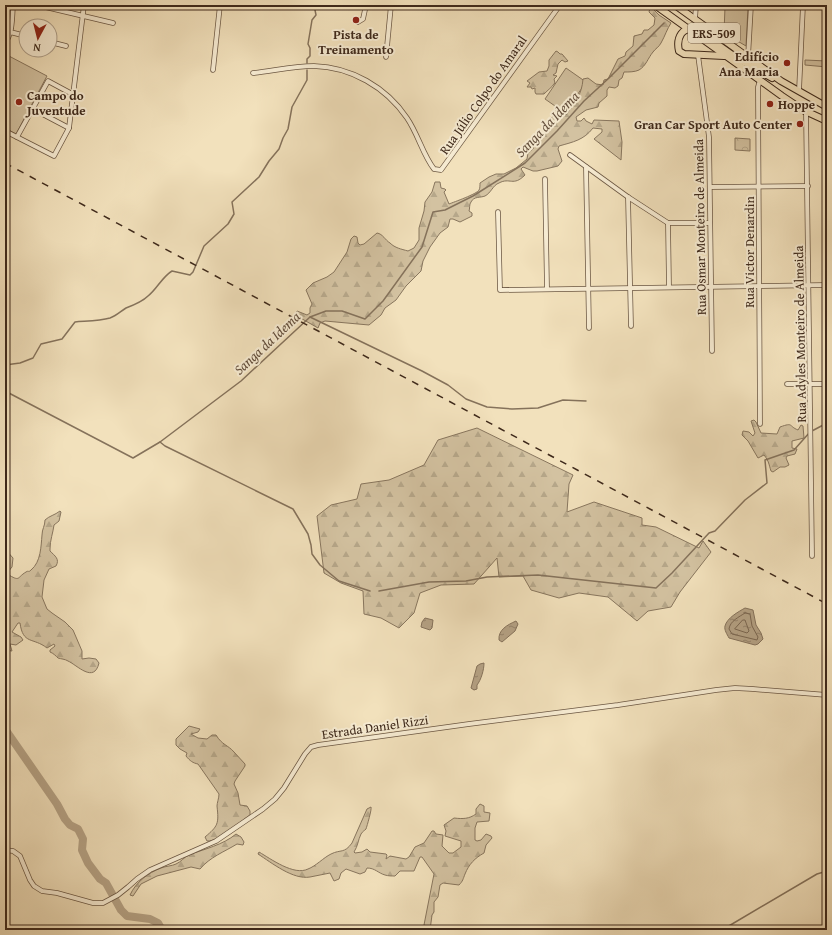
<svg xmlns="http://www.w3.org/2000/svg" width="832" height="935" font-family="'Gentium Book Plus',serif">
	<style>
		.green { fill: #d3c2a1; stroke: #88765e }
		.forest { fill: url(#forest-firs); stroke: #88765e }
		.park { fill: url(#park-crowns); stroke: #88765e }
		.water { fill: url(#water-ripples); stroke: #85725b }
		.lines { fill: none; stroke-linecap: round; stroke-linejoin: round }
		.shore { stroke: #7a6650; stroke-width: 1 }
		.stream { stroke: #85725b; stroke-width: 1.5 }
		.river { stroke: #b5a285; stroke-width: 8 }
		.minor-casing { stroke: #6b5743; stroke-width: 5.5 }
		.trunk-casing { stroke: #3e291b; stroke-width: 8 }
		.minor { stroke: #f7ecd3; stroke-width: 4 }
		.trunk { stroke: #f2e1bc; stroke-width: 6 }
		.rail { stroke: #3e291b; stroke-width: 1.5; stroke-dasharray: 7 7; stroke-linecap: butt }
		.poi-dot { fill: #8f2418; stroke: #f7ecd3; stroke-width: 1.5 }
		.labels { text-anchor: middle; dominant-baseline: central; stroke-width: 4; stroke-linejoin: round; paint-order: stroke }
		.shield { fill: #f7ecd3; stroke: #766452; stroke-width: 1 }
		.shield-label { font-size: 12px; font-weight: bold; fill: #3e291b }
		.poi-label { font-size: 13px; font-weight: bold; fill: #3e291b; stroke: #f7ecd3; text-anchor: end }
		.street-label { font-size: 13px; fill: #3e291b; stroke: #f7ecd3 }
		.water-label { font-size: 14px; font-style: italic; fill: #624d3b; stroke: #f7ecd3 }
	</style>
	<defs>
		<pattern id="forest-firs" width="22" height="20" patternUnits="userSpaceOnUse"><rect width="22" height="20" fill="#d3c2a1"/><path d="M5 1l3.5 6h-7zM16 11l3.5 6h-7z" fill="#b6a78a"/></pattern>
		<pattern id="park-crowns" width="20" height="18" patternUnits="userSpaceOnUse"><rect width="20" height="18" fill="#d3c2a1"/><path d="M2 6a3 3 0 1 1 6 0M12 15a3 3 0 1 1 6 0" fill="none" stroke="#b6a78a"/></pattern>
		<pattern id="water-ripples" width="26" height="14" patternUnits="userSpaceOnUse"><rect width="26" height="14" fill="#b5a285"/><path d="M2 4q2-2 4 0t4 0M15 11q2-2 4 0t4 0" fill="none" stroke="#95846c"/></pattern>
	</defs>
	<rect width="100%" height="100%" fill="#f2e1bc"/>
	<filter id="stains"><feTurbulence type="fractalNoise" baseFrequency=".005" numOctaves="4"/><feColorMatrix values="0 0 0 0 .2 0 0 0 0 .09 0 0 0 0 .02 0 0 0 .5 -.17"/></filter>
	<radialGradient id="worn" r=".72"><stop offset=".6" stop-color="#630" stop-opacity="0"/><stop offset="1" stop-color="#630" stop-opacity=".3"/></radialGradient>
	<g class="green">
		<polygon points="725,7 748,8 746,46 724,33"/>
		<polygon points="7,55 47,76 16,134 5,128 5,59"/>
		<polygon points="805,60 827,61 827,67 805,65"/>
		<polygon points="566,68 586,82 565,113 545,99"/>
	</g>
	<g class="forest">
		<path d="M650 8H652L659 15 671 23C667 29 665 36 661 43 659 47 655 49 653 52 648 58 646 66 639 70 635 72 629 72 624 72L622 78 619 80 618 86 615 88 609 87 607 90V96L599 103 598 107 586 110 576 117 577 121H581L584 118 586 121 592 124 594 120 619 121 622 142 621 160 594 139 602 132V129L593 128C584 140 573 142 559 146L558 149 562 161 558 166 537 171H533L523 167 521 169 525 175C513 187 510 177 499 183 493 185 491 193 485 196 480 198 474 196 471 202 469 204 470 209 469 211L472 213V216L460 222 453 219H450L448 227 440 233 430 247 423 261 421 271 406 286 396 300 385 308 381 315 369 325 325 321 320 323 318 328 297 316 296 312 297 311 307 315 310 313V308L312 304 306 290 313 283 327 277 334 272 347 252 351 239 354 236 357 237 358 243 360 245 364 244 377 233C383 234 385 240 390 243 395 248 401 249 408 251L414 248 419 240V228L424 211 425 202 432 192 435 182H440L441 188 445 189 446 190 444 192 449 204C454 202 477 194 479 190 480 189 480 185 480 183L489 177 496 174H504L516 168 527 159 528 153 533 149C536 140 537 134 546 131L549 120 555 114 556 108 566 115C575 103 582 94 583 79L588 78 596 84 603 85 604 80 608 79 618 59 625 56 626 52 633 46 634 36 642 34 644 30H648L654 25 655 18 649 12Z"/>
		<path d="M556 51 558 52 560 54H562L568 61 565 62 562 60 558 64 556 73 553 75 557 76 554 79 555 83C552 87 548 90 544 94H536L535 92V88L532 89 531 87H527L530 83 527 81 539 72 547 71 549 66V60Z"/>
		<path d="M754 420 756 422 761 433 777 434 780 427C794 422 788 426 798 430L801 425 803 426 804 438 792 441V448L797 449 795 454 787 456 786 458 789 465 785 467H780L773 472 771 471C769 465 769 461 764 455L758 458 748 441 742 435 743 431 749 432 753 436 755 433 751 421Z"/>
		<polygon points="477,428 573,475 569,484 567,512 594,502 642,518 642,525 656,527 699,548 703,541 711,552 680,592 671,607 648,611 637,621 608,597 579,593 559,598 531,590 523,576 499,577 497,558 474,584 441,585 420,593 414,613 399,628 381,618 364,614 363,591 341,583 324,573 317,516 331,505 357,499 361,484 389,480 424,465 438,440"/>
		<path d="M60 511 61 512 59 521 54 525C53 533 50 540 50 549V551C55 556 60 559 56 566L49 569 44 580 42 597 47 609 52 613 65 622 73 630 82 651V659L89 658 96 659 99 663C94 684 77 665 68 661 65 659 61 659 58 658 56 656 53 653 50 652V650L55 646 54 644 47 648C33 637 23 645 20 623H18L12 632 21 637 23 640 16 645 10 644 12 651 5 650V597L6 596 5 586V549L13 558 12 567 7 573V574C21 582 16 578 26 572 29 570 28 573 31 570 41 562 41 546 42 535 42 529 45 526 45 520 49 516 55 515 60 511Z"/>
		<path d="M189 726 200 729 198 732 191 734 198 738 207 739 212 735H216C222 745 228 745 234 752 238 756 241 760 245 764V766L235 781 234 784 238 793 240 805 247 806 250 811V815C239 822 219 842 207 841L205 837C218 826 219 824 217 806 217 803 219 798 219 794L198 764C193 763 190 761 186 756L187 753 180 749 176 745V739Z"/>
		<path d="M480 804 484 806V812L490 813 489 821 477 822 475 828V840L477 841 481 840 486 834 491 836 492 838 486 845 484 853C475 858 469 864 465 874 463 879 463 881 459 885L443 883 440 885 438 897 434 902V912L432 915 430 930H423L434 874 422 857H420L414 871H400L395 876C392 876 388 876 385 875 378 873 375 868 367 868L365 872 360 874 346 869 341 873 339 879 334 881 330 873C323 874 317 876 310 877 293 880 272 863 258 854L259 852C271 859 294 876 308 869 316 866 323 858 331 854 341 849 344 854 352 843L367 809 371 807C372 809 367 826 366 829 364 831 363 831 361 834 358 840 358 846 354 852L355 853 362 852 367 849 370 852 386 854 387 855 386 859 390 856 406 859 409 857 415 847 424 843 432 831H434L436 834 443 835 442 846 449 853H453L461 847V841L445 836 446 831 444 825 454 818C463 819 469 819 476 814V809Z"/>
		<path d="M236 834 241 837 244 842 243 845 237 844C224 852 210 857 200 869L191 867 157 876 141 884 133 896 130 895C136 882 148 873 161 868 166 866 172 866 176 864 181 862 184 857 189 855 204 849 223 845 236 834Z"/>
	</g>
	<polygon class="park" points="735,138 750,139 750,151 735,150"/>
	<g class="water">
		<path d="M745 608 753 610 756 625 761 633 763 639 758 644 755 645 729 638C727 634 724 630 725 626 727 618 738 612 745 608Z"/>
		<polygon points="425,618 433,620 432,628 430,630 421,627 422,622"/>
		<path d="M516 621 518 624 515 631 502 642 499 640C498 630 507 625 516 621Z"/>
		<path d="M484 663C484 670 481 680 477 685V689L474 690 471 688 477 666 480 664Z"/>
	</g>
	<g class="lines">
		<g class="shore">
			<path d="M745 613 750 614 752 626 758 637 757 640 732 634 729 629C730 621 739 617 745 613Z"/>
			<polygon points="743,620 745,620 749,631 747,633 735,629"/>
		</g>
		<g class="stream">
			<polyline points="307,63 307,59 310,56 310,48 308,44 312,20 316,15 314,5"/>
			<polyline points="310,317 422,371 448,385 466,399 487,407 512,409 538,408 563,400 586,401"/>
			<path d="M5 365 20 363 33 358 41 344 62 339 75 322C86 321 99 321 110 318 116 316 121 311 126 308 134 305 142 302 148 296 157 289 162 277 172 271L190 275 193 272 204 246 228 224 234 214 232 202 259 177 269 161 279 149 283 138 288 129 292 107 307 80V70"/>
			<polyline points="5,391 133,458 160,442 241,381 310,317 326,311 342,311 365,319 383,301 422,247 433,212 445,210 473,196 525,163 557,131 584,101 609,78 664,23"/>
			<polyline points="160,442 165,446 293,509 308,534 311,545 312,554 320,565 339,581 370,591"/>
			<polyline points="379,591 429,582 466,581 487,577 538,575 656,588 672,573 709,533 715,531 745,500 767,483 765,460 794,450 810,432 827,423"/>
			<polyline points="722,930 817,874 827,871"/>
		</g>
		<polyline class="river" points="5,729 57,804 65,819 70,825 78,829 83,839 82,850 88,863 100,879 106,883 121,910 127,916 150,919 158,923 162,930"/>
		<defs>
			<g id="minor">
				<polyline points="37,5 113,23"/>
				<polyline points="695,19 696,5"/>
				<polyline points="358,22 363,19 366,5"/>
				<polyline points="5,27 11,28"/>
				<polyline points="10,32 26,36"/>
				<polyline points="50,42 66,46"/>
				<path d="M5 43C13 33 12 17 13 5"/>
				<polyline points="698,55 709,137 712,351"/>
				<polyline points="386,57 391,5"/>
				<polyline points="748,57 751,5"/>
				<polyline points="213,70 220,5"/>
				<path d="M253 73C273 71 293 66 314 66 351 67 386 87 407 118 418 134 423 155 434 169L441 170 560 5"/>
				<polyline points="760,80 758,87 760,424"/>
				<polyline points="799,91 803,5"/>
				<polyline points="33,109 69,128"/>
				<polyline points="806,112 812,556"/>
				<polyline points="5,131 54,156 69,128 84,5"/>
				<polyline points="17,137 48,81 74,95"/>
				<polyline points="570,155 628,197 668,223 710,223"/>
				<polyline points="586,167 589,328"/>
				<polyline points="545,179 547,289"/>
				<polyline points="710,187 808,186"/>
				<polyline points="628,197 631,326"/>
				<polyline points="498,212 500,290 827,285"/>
				<polyline points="668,223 669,287"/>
				<polyline points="787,384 827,384"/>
				<polyline points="5,850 13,851 20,856 30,880 34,886 42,891 57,893 93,903 103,903 118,895 128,887 137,879 150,870 216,841 263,809 275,799 284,788 305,754 311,747 318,745 469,724 618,705 716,690 735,688 753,689 827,695"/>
			</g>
			<g id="trunk">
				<polyline points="655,5 782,96 803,110 827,121"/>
				<polyline points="675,5 781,81 827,107"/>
				<path d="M724 56 684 54 679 51C676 38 682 25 697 30L735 57 772 78"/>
			</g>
		</defs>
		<use href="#minor" class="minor-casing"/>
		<use href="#trunk" class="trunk-casing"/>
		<use href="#minor" class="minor"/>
		<use href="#trunk" class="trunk"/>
		<polyline class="rail" points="5,163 827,604"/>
	</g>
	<g class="poi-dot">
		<circle cx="356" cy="20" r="4"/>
		<circle cx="787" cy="63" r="4"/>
		<circle cx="19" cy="102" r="4"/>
		<circle cx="770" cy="104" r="4"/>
		<circle cx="800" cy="124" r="4"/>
	</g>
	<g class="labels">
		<rect class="shield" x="688" y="23" width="52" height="20" rx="3"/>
		<g class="shield-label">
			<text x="714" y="33">ERS-509</text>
		</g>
		<g class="poi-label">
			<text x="356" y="34" text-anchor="middle">Pista de<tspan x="356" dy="15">Treinamento</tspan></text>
			<text x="779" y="56">Edifício<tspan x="779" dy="15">Ana Maria</tspan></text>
			<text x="27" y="95" text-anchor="start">Campo do<tspan x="27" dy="15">Juventude</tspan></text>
			<text x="778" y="104" text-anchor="start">Hoppe</text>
			<text x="792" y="124">Gran Car Sport Auto Center</text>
		</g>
		<g class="street-label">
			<text transform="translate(483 95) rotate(-55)">Rua Júlio Colpo do Amaral</text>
			<text transform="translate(700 227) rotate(-91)">Rua Osmar Monteiro de Almeida</text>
			<text transform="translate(749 252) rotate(-90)">Rua Victor Denardin</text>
			<text transform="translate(800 334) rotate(-91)">Rua Adyles Monteiro de Almeida</text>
			<text transform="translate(375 727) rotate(-8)">Estrada Daniel Rizzi</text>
		</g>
		<g class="water-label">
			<text transform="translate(547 124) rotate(-46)">Sanga da Idema</text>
			<text transform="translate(267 343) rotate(-43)">Sanga da Idema</text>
		</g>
	</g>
	<rect width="832" height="935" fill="none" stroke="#f2e1bc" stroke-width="20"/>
	<rect x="6" y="6" width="820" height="923" fill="none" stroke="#3e291b" stroke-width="2"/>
	<rect x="10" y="10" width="812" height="915" fill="none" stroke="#3e291b"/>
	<g transform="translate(38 38) rotate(187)"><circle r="19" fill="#f7ecd3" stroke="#ad9e89"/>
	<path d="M0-3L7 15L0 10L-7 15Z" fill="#8f2418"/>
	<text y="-6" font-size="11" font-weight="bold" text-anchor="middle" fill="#3e291b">N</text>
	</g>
	<rect width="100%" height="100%" filter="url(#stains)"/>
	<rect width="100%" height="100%" fill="url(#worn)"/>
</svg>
